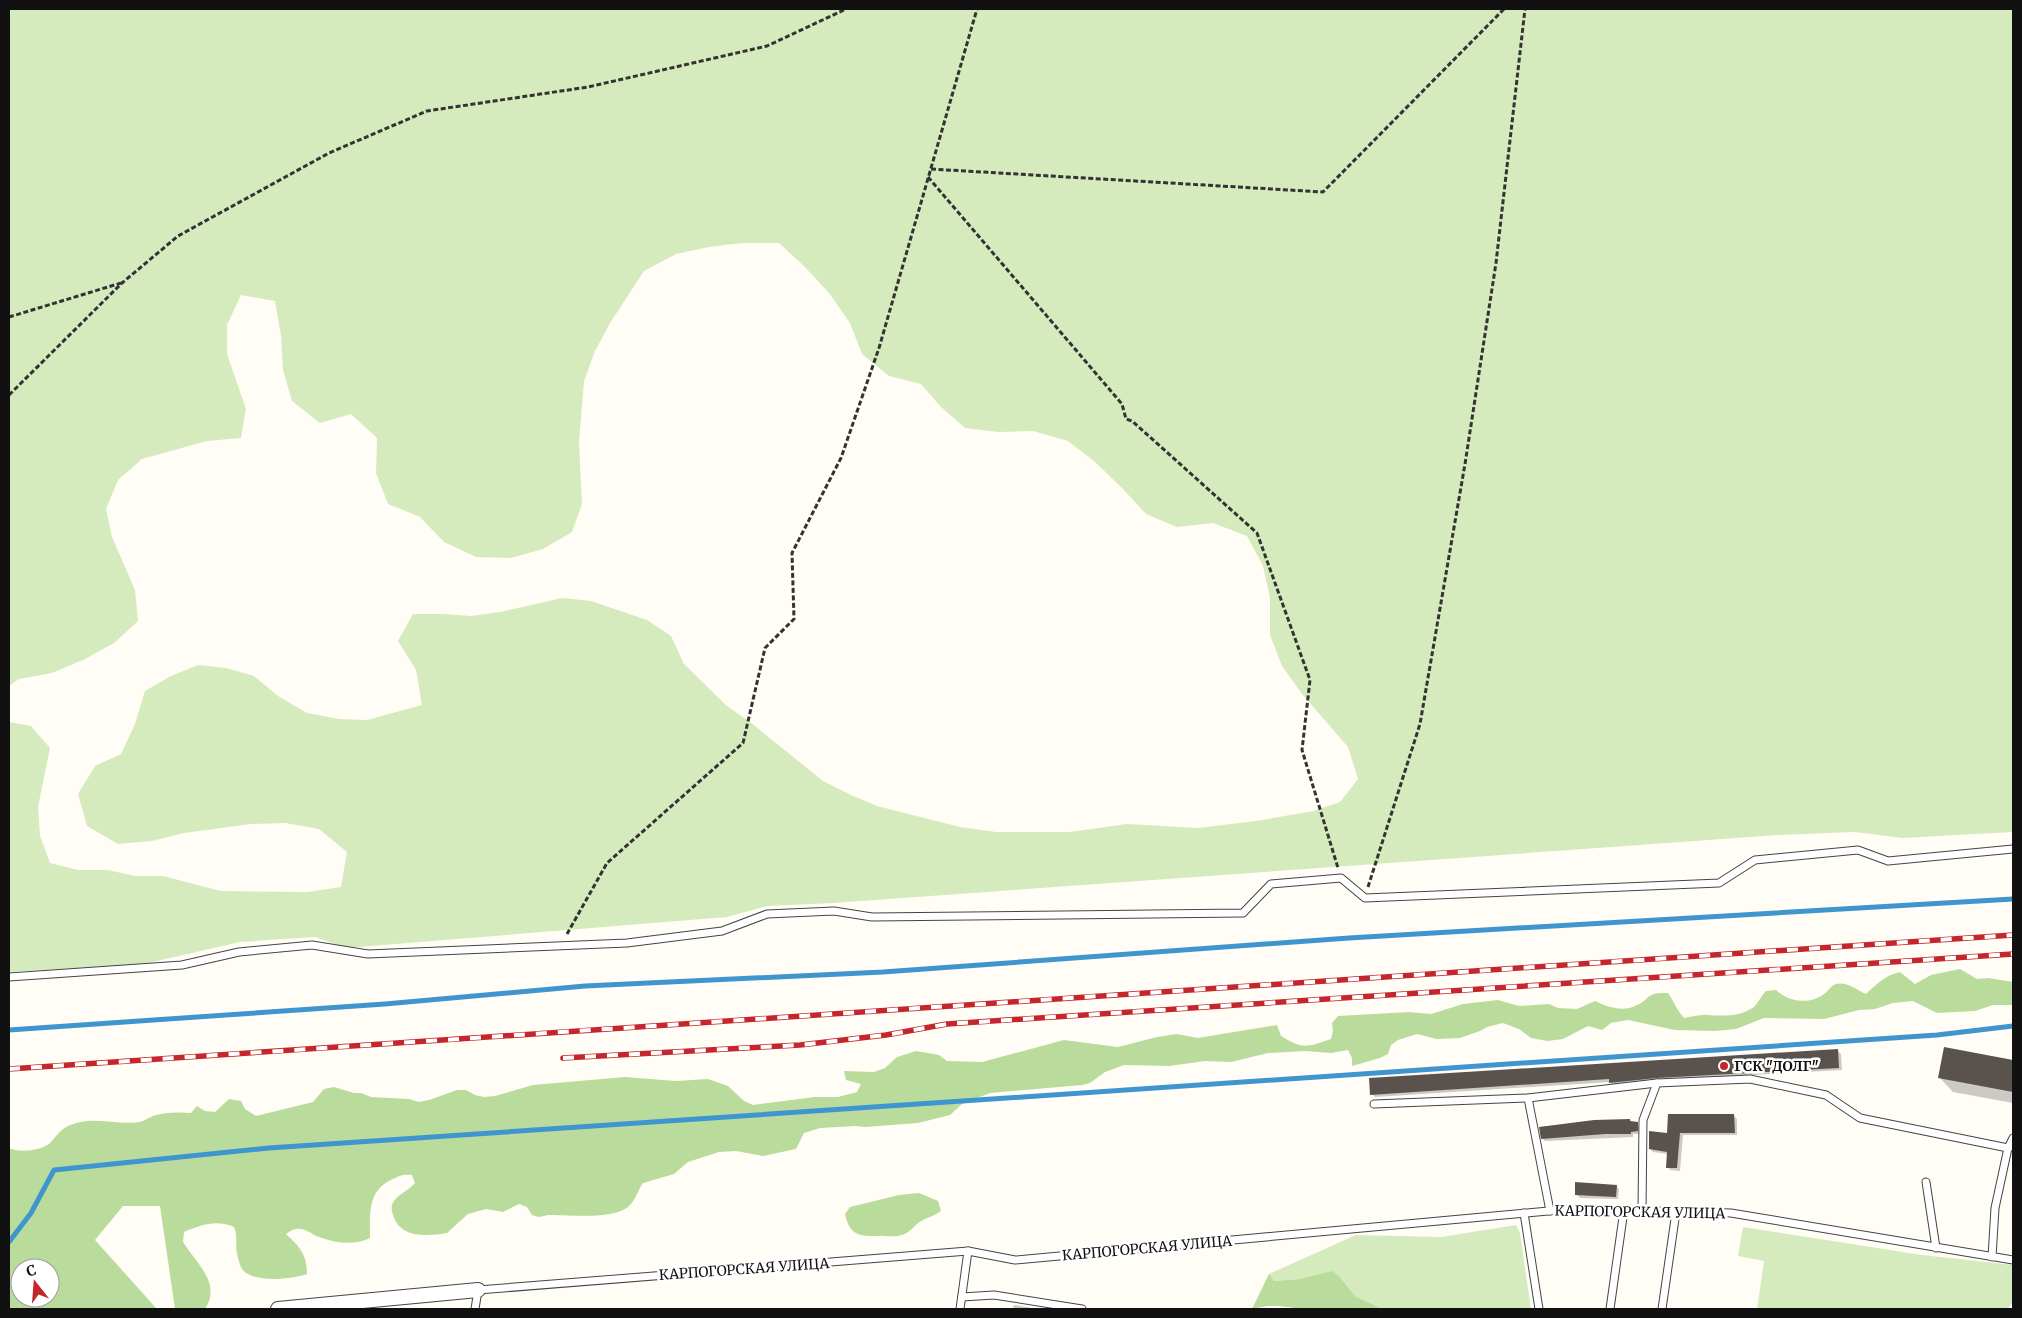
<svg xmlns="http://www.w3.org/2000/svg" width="2022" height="1318" font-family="Merriweather,serif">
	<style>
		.green { fill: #d5ebbd }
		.forest { fill: #b9dc9c; fill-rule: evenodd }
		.shadow { fill: #0003 }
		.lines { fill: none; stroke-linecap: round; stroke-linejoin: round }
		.stream { stroke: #3f96cf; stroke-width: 5 }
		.building { fill: #5a524d }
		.service-casing { stroke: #444; stroke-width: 9 }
		.minor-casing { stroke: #444; stroke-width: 16 }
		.path { stroke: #333; stroke-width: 3; stroke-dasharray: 5 2.5; stroke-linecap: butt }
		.service { stroke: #fff; stroke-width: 7 }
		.minor { stroke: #fff; stroke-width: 14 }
		.rail-casing { stroke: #c4262e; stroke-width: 5.5 }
		.rail { stroke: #fff; stroke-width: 4; stroke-dasharray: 11; stroke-linecap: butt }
		.poi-dot { fill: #c4262e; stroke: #fff; stroke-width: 2 }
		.labels { text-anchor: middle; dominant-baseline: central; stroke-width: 5; stroke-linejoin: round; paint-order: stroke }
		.poi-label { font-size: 14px; font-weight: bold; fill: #111; stroke: #fff; text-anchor: start }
		.street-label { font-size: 14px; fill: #111; stroke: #fff }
	</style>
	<rect width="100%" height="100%" fill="#fffdf5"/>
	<g class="green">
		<polygon points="9,9 2013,9 2013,832 1902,838 1855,832 1778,835 833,903 767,906 727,917 346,948 315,937 240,942 144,964 9,972 9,722 31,726 50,748 38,807 40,836 50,863 78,870 108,870 135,876 163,876 221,891 308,892 341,887 347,852 319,829 285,823 251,824 184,833 152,841 118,844 87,826 78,794 95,766 121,754 135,724 145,691 171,676 198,665 226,668 254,676 278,696 307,713 339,719 367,720 422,705 416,670 398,641 413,614 443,614 471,616 500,612 562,598 591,601 647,620 671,636 684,664 727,706 750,722 823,781 851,795 877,806 960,827 996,832 1070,832 1127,824 1198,828 1256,821 1313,811 1340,802 1358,779 1348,747 1302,694 1282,666 1270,635 1270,598 1263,566 1247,536 1213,523 1177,527 1146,514 1121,487 1095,462 1068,441 1033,431 998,432 965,428 940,406 921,384 889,376 862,354 850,323 829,293 804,266 779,243 742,243 709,247 676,254 644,271 610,323 595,351 584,381 579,443 582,504 572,532 543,549 511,558 476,557 444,542 420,517 388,504 376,473 377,438 351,414 320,423 292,401 283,370 281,336 275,301 241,295 227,325 227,354 246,409 241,438 207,441 142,459 118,480 106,509 112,537 135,590 138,621 114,643 85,659 52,673 19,679 9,686"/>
		<polygon points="1516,1225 1520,1233 1531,1309 1382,1309 1355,1296 1339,1276 1274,1281 1269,1274 1356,1235 1441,1237"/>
		<polygon points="1743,1227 1922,1255 2013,1265 2013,1304 2011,1304 2008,1309 1757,1309 1764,1261 1738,1256"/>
	</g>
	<g class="forest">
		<path d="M1960 969 1977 979 1988 978 2013 982V1005H1993L1975 1011 1937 1013 1913 1001 1893 1003 1875 1009 1859 1010 1824 1019 1764 1018 1736 1029 1715 1031 1675 1030 1628 1020 1611 1023 1602 1030 1588 1026 1563 1039 1547 1041 1531 1038 1519 1029 1503 1023 1487 1027 1480 1031 1460 1038 1437 1039 1417 1034 1398 1040 1391 1045 1388 1054 1380 1058 1352 1066V1058L1348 1050 1331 1053 1305 1051 1268 1053 1231 1062 1205 1061 1169 1066 1124 1065 1105 1072 1090 1083 1082 1085 990 1093 962 1104 950 1115 918 1123 865 1127 855 1126 820 1128 804 1133 796 1149 763 1156 736 1151 719 1152 688 1162 674 1174 643 1183C638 1190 635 1201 629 1206 614 1220 568 1215 548 1215L539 1217 532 1215 527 1207 519 1204 503 1212 486 1209 468 1214 447 1233C428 1236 400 1239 393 1215 391 1210 391 1205 394 1201 400 1193 409 1190 415 1183L412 1175C404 1174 400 1175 393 1179 367 1190 370 1214 370 1238 354 1246 335 1243 319 1237 311 1234 305 1227 296 1229 293 1229 289 1232 286 1234 299 1246 307 1254 307 1274 292 1279 253 1284 242 1269 240 1266 238 1258 237 1254 235 1244 238 1236 234 1227 217 1219 200 1225 184 1232L183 1242C196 1263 222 1283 205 1309H175L160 1206H123L95 1240 156 1308 9 1309V1148C19 1153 41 1151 50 1143 55 1138 59 1131 66 1127 93 1114 114 1126 139 1122 146 1121 150 1116 156 1115 167 1112 180 1112 191 1113L197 1106 205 1111 215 1112 229 1099 241 1101 245 1109 256 1116 313 1102 324 1089 334 1087 354 1093H361L371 1097 409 1099 419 1102 429 1100 457 1090H466L475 1095 484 1097 495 1096 533 1085 625 1077 676 1081 708 1079 728 1086 744 1101 753 1105 815 1097H838L857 1092 861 1084 846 1080 844 1071 874 1072 885 1068 897 1057 916 1051 939 1055 947 1061 982 1062 1064 1040 1118 1047 1157 1037 1177 1034 1198 1038 1277 1025 1281 1036C1304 1050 1306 1047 1331 1039L1333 1031 1332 1023 1338 1016 1409 1012 1431 1014 1463 1004 1498 1000 1519 1006 1549 1004 1558 1008 1577 1009 1595 1001C1607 1007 1623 1012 1635 1006 1652 999 1644 992 1668 993 1674 1002 1677 1010 1684 1018 1692 1017 1700 1014 1708 1015 1724 1016 1740 1017 1754 1007 1758 1003 1761 996 1766 991L1776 990C1789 1002 1809 1005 1824 994 1829 991 1830 986 1836 984 1847 981 1857 990 1866 994 1877 984 1885 975 1900 972L1915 984 1931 975ZM20 1268H50V1298H20Z"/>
		<path d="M919 1193 938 1201 941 1211C933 1217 924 1218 917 1224 912 1228 909 1233 902 1235 896 1237 889 1236 883 1236 862 1236 850 1238 845 1214L850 1207 899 1195Z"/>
		<polygon points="1332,1271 1339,1276 1355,1296 1382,1309 1302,1309 1279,1306 1267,1306 1252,1309 1269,1274 1274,1281 1300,1279"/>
	</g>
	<g class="shadow">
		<polygon points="1945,1049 2013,1062 2013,1103 1953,1092 1940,1078"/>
		<polygon points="1838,1051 1841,1054 1842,1070 1660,1080 1613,1085 1610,1082 1375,1097 1372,1094"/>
		<polygon points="1734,1116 1737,1119 1737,1135 1683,1135 1680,1171 1670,1170 1668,1167 1668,1154 1653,1152 1650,1149 1668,1134"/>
		<polygon points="1630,1120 1640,1126 1640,1134 1633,1134 1633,1137 1545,1141 1542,1138"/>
		<polygon points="1616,1186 1619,1189 1618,1199 1580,1198 1577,1195"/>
		<polygon points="1014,1305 1038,1309 1013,1309"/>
	</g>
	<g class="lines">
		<g class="stream">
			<polyline points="9,1030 385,1004 585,986 883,972 1349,938 2013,899"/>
			<polyline points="9,1242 31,1213 54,1170 269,1148 1937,1035 2013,1026"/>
		</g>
	</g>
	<g class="building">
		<polygon points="1944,1047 2013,1060 2013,1092 1938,1078"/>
		<polygon points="1838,1049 1839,1068 1657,1078 1609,1083 1609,1079 1370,1095 1369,1078"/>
		<polygon points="1668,1114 1734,1114 1735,1133 1680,1133 1677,1168 1666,1168 1667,1152 1649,1149 1649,1131 1667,1133"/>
		<polygon points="1630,1119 1630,1121 1638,1122 1638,1131 1631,1132 1631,1134 1605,1134 1541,1139 1539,1127 1594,1120"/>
		<polygon points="1575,1182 1617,1185 1616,1197 1575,1195"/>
	</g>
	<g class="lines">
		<defs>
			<g id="service">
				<polyline points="9,977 182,965 239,952 312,945 368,954 627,943 722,931 767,914 834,911 872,917 1243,913 1271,884 1341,878 1365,898 1719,883 1755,860 1858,850 1888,861 2013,849"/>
				<polyline points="1528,1098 1550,1211"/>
				<polyline points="1374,1104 1528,1098 1657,1083 1750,1079 1826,1095 1860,1118 2008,1148 2013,1146"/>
				<polyline points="1926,1182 1936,1248"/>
				<polyline points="1642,1211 1643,1120 1657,1083"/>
				<polyline points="1524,1213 1539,1309"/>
				<polyline points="1992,1257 1995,1208 2008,1148 2013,1138"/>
				<polyline points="962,1297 994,1295 1082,1309"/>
				<polyline points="475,1309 478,1290 968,1251 1015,1260 1570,1209 1731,1213 2013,1260"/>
				<polyline points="960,1309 968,1251"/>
				<polyline points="1610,1309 1624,1210"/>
				<polyline points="1662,1309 1676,1212"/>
			</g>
			<polyline id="minor" points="278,1309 478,1290"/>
		</defs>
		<use href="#service" class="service-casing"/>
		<use href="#minor" class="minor-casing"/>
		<g class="path">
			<polyline points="931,169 1323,192 1504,9"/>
			<polyline points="928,177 1122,404 1126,419 1132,421 1257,533 1310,680 1302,750 1338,868"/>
			<polyline points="9,317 121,283"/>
			<polyline points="9,395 122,283 178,236 329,153 427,111 588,87 767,46 846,9"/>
			<polyline points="1368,887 1420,724 1465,464 1496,263 1525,9"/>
			<polyline points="567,934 607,863 743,743 765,648 794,619 792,553 841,458 879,348 977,9"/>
		</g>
		<use href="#service" class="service"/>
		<use href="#minor" class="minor"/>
		<defs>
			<g id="rail">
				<polyline points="563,1058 800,1045 886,1035 947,1024 2013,954"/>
				<polyline points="9,1069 2013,935"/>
			</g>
		</defs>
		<use href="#rail" class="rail-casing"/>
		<use href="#rail" class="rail"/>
	</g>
	<circle class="poi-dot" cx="1724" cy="1066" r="5"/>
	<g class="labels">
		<g class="poi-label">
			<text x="1734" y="1066">ГСК "ДОЛГ"</text>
		</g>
		<g class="street-label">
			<text transform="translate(1640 1212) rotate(1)">КАРПОГОРСКАЯ УЛИЦА</text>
			<text transform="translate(1147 1248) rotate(-5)">КАРПОГОРСКАЯ УЛИЦА</text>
			<text transform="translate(744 1269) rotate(-4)">КАРПОГОРСКАЯ УЛИЦА</text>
		</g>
	</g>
	<rect width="2022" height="1318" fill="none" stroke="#111111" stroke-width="20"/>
	<g transform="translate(35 1283) rotate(343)"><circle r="24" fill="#ffffff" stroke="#a0a0a0"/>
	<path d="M0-4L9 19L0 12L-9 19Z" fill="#c4262e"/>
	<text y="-8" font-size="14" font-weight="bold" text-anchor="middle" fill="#111111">С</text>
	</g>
</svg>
